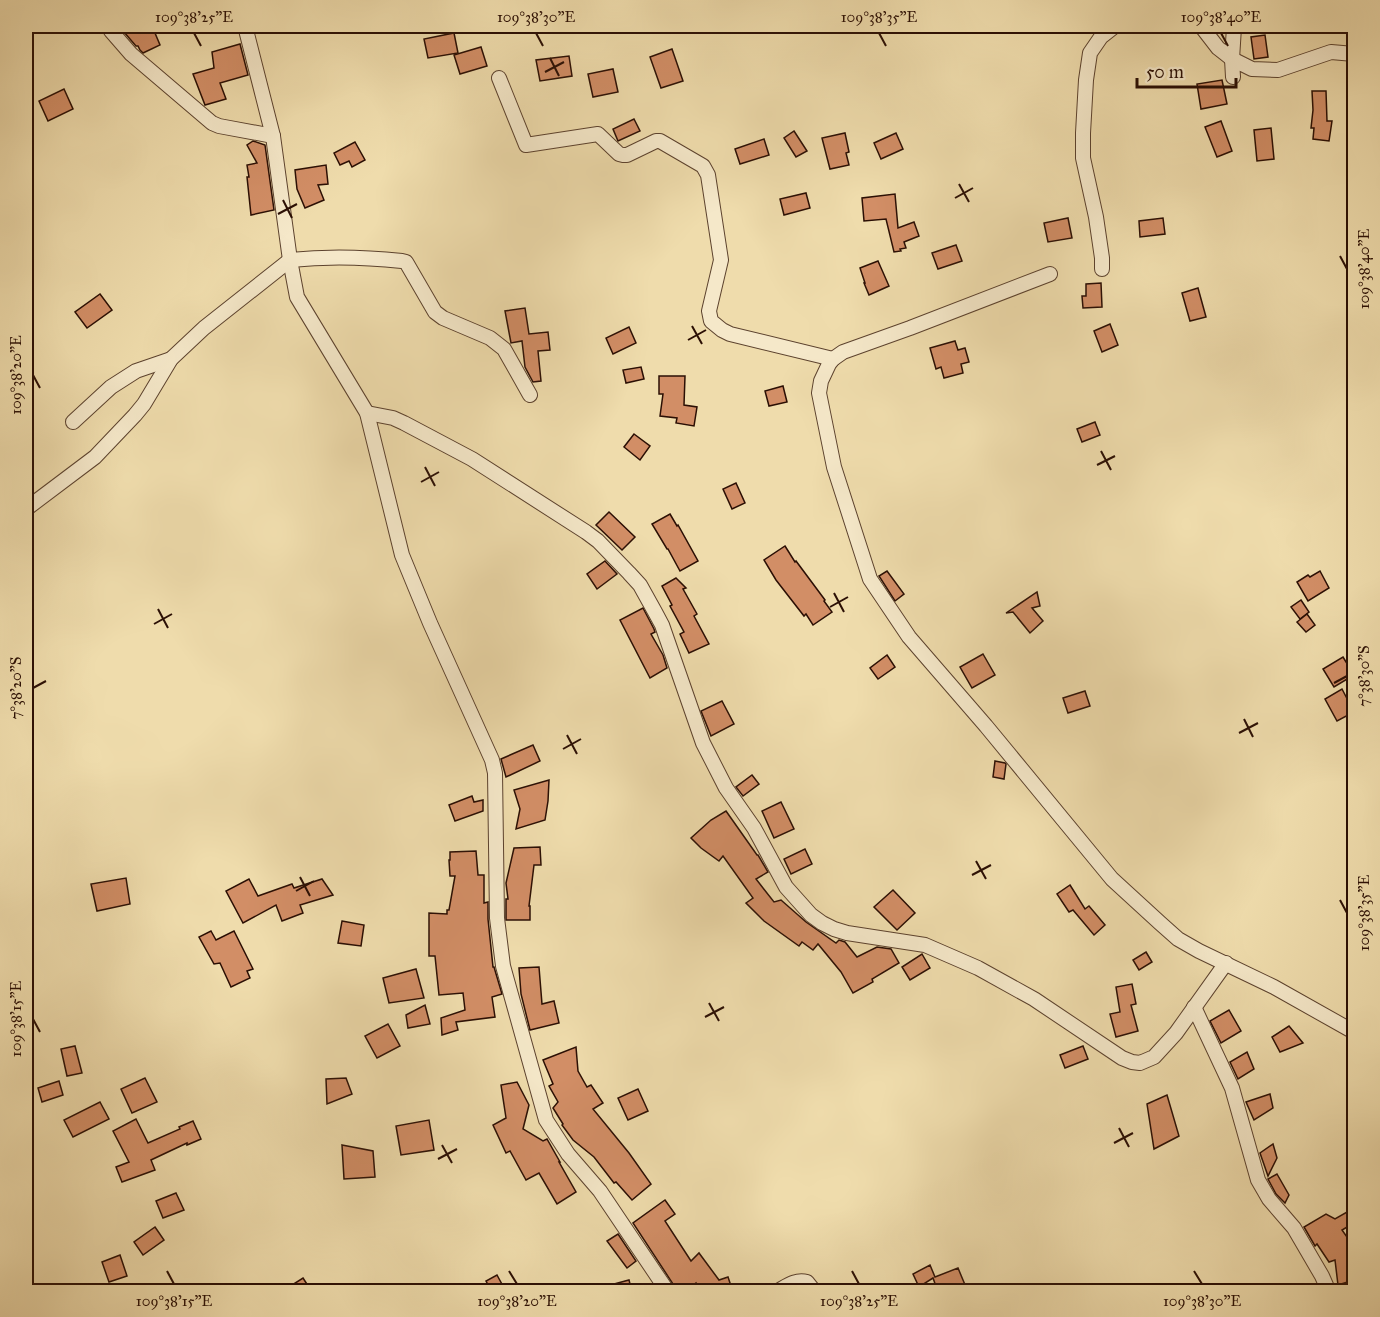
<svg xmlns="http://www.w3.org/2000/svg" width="1380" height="1317" font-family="'IM FELL Great Primer',serif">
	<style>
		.building { fill: #d28e66; stroke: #2b0f04; stroke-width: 1.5 }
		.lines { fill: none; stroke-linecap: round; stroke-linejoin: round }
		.street-casing { stroke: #5c422e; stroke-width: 16 }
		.street { stroke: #f5e8c9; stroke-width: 14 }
		.ticks { fill: none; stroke: #2b0f04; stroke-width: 2 }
		.neatline { fill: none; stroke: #2b0f04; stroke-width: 2 }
		.ticks-label { font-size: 15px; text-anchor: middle; fill: #2b0f04 }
	</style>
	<rect width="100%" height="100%" fill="#efdcac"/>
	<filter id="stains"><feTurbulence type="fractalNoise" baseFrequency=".00333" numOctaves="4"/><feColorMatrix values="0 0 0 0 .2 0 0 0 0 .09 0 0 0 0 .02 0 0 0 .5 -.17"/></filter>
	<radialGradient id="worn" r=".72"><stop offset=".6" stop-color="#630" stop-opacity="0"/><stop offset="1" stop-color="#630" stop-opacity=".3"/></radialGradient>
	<g class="building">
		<polygon points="138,26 141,26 143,30 152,26 160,45 143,53 140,50 138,46 136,46 124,32"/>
		<polygon points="454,33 458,53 428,58 424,39"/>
		<polygon points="1265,35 1268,57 1254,59 1251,37"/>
		<polygon points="240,44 248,75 220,83 226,99 205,105 193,74 214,68 212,52"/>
		<polygon points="481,47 487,66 460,74 454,55"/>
		<polygon points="672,49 683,81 661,88 650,57"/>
		<polygon points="569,56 572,76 540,81 536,60"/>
		<polygon points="613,69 618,92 593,97 588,74"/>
		<polygon points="1222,80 1227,104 1201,109 1197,84"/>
		<polygon points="64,89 73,109 48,121 39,101"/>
		<polygon points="1312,91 1326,91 1327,121 1332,121 1329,141 1313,139 1314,128 1311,128 1313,110"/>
		<polygon points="634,119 640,131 618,141 613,129"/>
		<polygon points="1221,121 1232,151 1217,157 1205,127"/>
		<polygon points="1271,128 1274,159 1257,161 1254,130"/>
		<polygon points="794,131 807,151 796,157 784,138"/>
		<polygon points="845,133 849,152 846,153 849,165 830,169 822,138"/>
		<polygon points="896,133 903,149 881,159 874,143"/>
		<polygon points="764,139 769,155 740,164 735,149"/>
		<polygon points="253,141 265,145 274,210 251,215 247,177 249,177 247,165 257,163 247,145"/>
		<polygon points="355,142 365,160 352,167 349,161 340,165 334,153"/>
		<polygon points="326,165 328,184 318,185 324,200 305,208 297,189 295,170"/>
		<polygon points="806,193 810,208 784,215 780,199"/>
		<polygon points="895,194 898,228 914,222 919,236 904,242 906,248 900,249 901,251 894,252 886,219 864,221 862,198"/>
		<polygon points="1068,218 1072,238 1048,242 1044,223"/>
		<polygon points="1163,218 1165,234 1140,237 1139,221"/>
		<polygon points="956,245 962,261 938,269 932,253"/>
		<polygon points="878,261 889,286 869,295 864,283 865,283 860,268"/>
		<polygon points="1101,283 1102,307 1083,308 1082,296 1086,296 1086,284"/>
		<polygon points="1198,288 1206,317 1190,321 1182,293"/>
		<polygon points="100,294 112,310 87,328 75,312"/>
		<polygon points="525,308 529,334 548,332 550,350 538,351 541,381 533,382 525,367 522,341 511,343 505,311"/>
		<polygon points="1110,324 1118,345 1102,352 1094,331"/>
		<polygon points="629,327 636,343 613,354 606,338"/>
		<polygon points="955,341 958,350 965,348 969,362 961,364 963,373 944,378 941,367 936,369 930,348"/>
		<polygon points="641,367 644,379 626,383 623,370"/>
		<polygon points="659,376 685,376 684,405 697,407 694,426 676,423 677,418 660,416 663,394 659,394"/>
		<polygon points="783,386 787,402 769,406 765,391"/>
		<polygon points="1095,422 1100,435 1082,442 1077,429"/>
		<polygon points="634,434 650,446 640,460 624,447"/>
		<polygon points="736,483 745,503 732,509 723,489"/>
		<polygon points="609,512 635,537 622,550 596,525"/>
		<polygon points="670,514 677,526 678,525 698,561 680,571 668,549 667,549 652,524"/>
		<polygon points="785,546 795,562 796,561 825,600 824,601 832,612 813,625 806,614 804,616 776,580 764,560"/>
		<polygon points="605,561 617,574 597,589 587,574"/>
		<polygon points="887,571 904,594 895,601 879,576"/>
		<polygon points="1320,571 1329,588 1308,601 1297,582 1308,575 1310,577"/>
		<polygon points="676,578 686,588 683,589 697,614 694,616 709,644 689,653 680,634 684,632 670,606 672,605 662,586"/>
		<polygon points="1037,592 1040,606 1032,608 1043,621 1030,633 1013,612 1006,613"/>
		<polygon points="1301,600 1309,612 1300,619 1291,607"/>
		<polygon points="643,608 654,629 655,632 651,634 663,655 667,668 650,678 620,620"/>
		<polygon points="1307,614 1315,625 1306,632 1297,622"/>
		<polygon points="983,654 995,675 972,688 960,667"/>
		<polygon points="887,655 895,667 878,679 870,668"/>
		<polygon points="1343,657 1354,675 1334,687 1323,669"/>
		<polygon points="1342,689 1354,712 1337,721 1325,699"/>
		<polygon points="1085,691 1090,706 1068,713 1063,698"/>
		<polygon points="722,701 734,724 711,736 701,711"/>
		<polygon points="533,745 540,761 506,777 501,759"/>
		<polygon points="995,761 1005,763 1006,764 1004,779 993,777"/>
		<polygon points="752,775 759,784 743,796 736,787"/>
		<polygon points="549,780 548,801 545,820 516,829 520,809 514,790"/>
		<polygon points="472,796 474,802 483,800 483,811 455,821 449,805"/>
		<polygon points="781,802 794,829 774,838 762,811"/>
		<polygon points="726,811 757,855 758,855 768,872 756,879 774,902 781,900 806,922 836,943 839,940 845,942 857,957 877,947 891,949 899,963 872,979 873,982 853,993 841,972 818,944 813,950 802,942 799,946 764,921 746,903 753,898 723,856 719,861 701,848 691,838 711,820"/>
		<polygon points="540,847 541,865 534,865 529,906 530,906 530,920 506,920 506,899 508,899 506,883 514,848"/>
		<polygon points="805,849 812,864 791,874 784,859"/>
		<polygon points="476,851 478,875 484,875 484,903 488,902 488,919 493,967 494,967 502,994 492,997 495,1017 456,1022 458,1030 442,1035 441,1018 465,1010 463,993 439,995 435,956 429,956 429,913 447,914 447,910 449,910 455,876 450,876 449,860 450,860 450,852"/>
		<polygon points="126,878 130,904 97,911 91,884"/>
		<polygon points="249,879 258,896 292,884 294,888 322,879 333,895 300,905 303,913 282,921 276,905 243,923 226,891"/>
		<polygon points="1070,885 1085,909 1089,906 1105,925 1094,935 1073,910 1069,912 1057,894"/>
		<polygon points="893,890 915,913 897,930 874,907"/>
		<polygon points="342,921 364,925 361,946 338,943"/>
		<polygon points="211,931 216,940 234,931 253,969 247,971 250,978 231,987 220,963 214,964 199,937"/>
		<polygon points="1146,952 1152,962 1139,970 1133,960"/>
		<polygon points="922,954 930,968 910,980 902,967"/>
		<polygon points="539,967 542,1004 554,1001 559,1023 530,1030 521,994 519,968"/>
		<polygon points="416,969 424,998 389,1003 383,978"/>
		<polygon points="1132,984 1136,1004 1131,1005 1138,1031 1116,1037 1110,1014 1120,1012 1116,987"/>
		<polygon points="425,1005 430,1024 408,1028 406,1015"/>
		<polygon points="1229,1010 1241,1031 1221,1043 1210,1021"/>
		<polygon points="388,1024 400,1046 377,1058 365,1036"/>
		<polygon points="1289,1026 1303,1043 1280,1052 1272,1037"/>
		<polygon points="75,1046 82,1073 67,1076 61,1049"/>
		<polygon points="1083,1046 1088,1059 1065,1068 1060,1055"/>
		<polygon points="576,1047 578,1071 587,1087 591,1085 603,1103 593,1109 629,1153 651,1184 632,1200 616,1182 614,1183 594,1157 573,1140 562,1125 563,1124 553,1108 558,1102 549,1086 553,1084 543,1060"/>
		<polygon points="1247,1052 1254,1069 1238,1079 1230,1062"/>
		<polygon points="145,1078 157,1102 132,1113 121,1089"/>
		<polygon points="346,1078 352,1094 327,1104 326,1079"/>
		<polygon points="59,1081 63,1095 42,1102 38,1088"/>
		<polygon points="517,1082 529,1105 523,1129 543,1141 547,1139 560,1162 559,1162 576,1192 557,1204 539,1173 526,1180 510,1151 506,1153 493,1125 506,1118 501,1085"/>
		<polygon points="638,1089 648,1111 628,1120 618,1098"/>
		<polygon points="1270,1094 1273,1108 1254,1120 1246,1102"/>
		<polygon points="1167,1095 1179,1136 1154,1149 1147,1104"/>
		<polygon points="100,1102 109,1119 73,1137 64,1120"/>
		<polygon points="136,1119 148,1143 180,1129 179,1127 193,1121 201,1139 187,1145 187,1143 151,1160 155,1170 122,1182 116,1167 129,1162 113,1131"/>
		<polygon points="429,1120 434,1150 401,1155 396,1126"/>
		<polygon points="1273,1144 1277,1158 1268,1176 1260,1153"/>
		<polygon points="342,1145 373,1151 375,1177 344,1179"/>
		<polygon points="1277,1174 1289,1195 1285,1203 1276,1194 1268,1179"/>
		<polygon points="176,1193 184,1210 163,1218 156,1201"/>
		<polygon points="665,1200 675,1214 665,1221 691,1261 699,1253 719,1280 728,1277 733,1292 699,1292 696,1283 684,1292 677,1292 675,1287 633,1223"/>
		<polygon points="1354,1208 1354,1223 1342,1230 1354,1247 1354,1250 1352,1251 1354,1260 1354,1280 1338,1285 1335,1260 1329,1262 1317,1244 1315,1246 1304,1227 1326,1214 1335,1219"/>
		<polygon points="155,1227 164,1240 143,1255 134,1242"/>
		<polygon points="618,1234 636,1261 627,1268 607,1241"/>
		<polygon points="120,1255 127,1276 109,1282 102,1262"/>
		<polygon points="930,1265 935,1277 958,1268 968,1292 938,1292 933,1278 919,1287 913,1274"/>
		<polygon points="497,1275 504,1288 497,1292 492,1292 486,1281"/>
		<polygon points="303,1278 312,1292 296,1292 292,1285"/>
		<polygon points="629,1280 632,1292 599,1292 599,1288"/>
	</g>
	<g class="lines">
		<defs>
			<g id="street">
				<polyline points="108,26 111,31 131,54 212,123 219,126 273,136"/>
				<polyline points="245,26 273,136 290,260 297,297 367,413 402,555 430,623 492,760 495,773 497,918 503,966 546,1120 568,1154 600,1191 668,1292"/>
				<polyline points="1201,26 1218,48 1232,59 1234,27"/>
				<polyline points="1233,77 1232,59 1252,69 1278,70 1331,52 1354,54"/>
				<polyline points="499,78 526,145 598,134 619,154 623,155 627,155 656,141 660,141 703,166 708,175 721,260 709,311 711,321 722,330 730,334 833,359"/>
				<polyline points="1102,269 1102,258 1096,217 1083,158 1083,133 1086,80 1090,53 1101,37 1115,26"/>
				<polyline points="1050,274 910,328 843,352 833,359 829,364 821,381 819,393 834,467 870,579 909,637 986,726 1112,879 1160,923 1178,939 1199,951 1274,987 1354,1032"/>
				<polyline points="367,413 393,418 404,423 472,459 586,532 598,541 629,573 640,585 655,612 662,625 703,743 726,788 754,828 786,887 811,915 822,923 834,929 847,933 925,945 978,968 1034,999 1122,1058 1132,1062 1140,1063 1154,1057 1176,1033 1226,963"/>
				<polyline points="73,422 111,387 136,371 171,359"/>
				<path d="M26 509 95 457 135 415 144 404 171 359 204 328 290 260C327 256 365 257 402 261L406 262 435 312 443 318 490 338 504 349 530 395"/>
				<polyline points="1194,1007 1232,1088 1258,1180 1269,1199 1294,1228 1322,1276 1329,1292"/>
				<path d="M776 1292C787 1286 795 1279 807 1282L815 1292"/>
			</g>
		</defs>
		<use href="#street" class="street-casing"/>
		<use href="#street" class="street"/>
	</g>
	<path class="ticks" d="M194 33 201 46M536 33 543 46M879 33 886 46M1221 33 1228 46M550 58 559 76M545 72 564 62M959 184 969 202M955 198 973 188M283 200 292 218M278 214 297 204M1340 256 1347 269M692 326 702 344M688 340 706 330M33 375 40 388M1101 451 1111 470M1097 465 1115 456M425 467 435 486M421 482 439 472M834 593 844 612M830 607 848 597M158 609 168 628M154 624 172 614M1334 683 1347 676M33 688 46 681M1244 719 1253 737M1239 733 1258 723M567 735 577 754M563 749 581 739M976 861 986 879M972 875 991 865M300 877 310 896M296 891 314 881M1340 900 1347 913M709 1003 719 1021M705 1017 724 1007M33 1019 40 1032M1119 1128 1129 1147M1114 1143 1133 1133M442 1145 452 1163M438 1159 457 1149M167 1271 174 1284M509 1271 517 1284M852 1271 859 1284M1194 1271 1202 1284"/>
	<rect width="1380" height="1317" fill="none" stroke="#efdcac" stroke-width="66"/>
	<path d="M1137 78v9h99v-9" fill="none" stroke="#2b0f04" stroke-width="3"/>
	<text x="1146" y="78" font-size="18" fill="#2b0f04" stroke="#f5e8c9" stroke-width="4.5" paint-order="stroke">50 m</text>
	<rect x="33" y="33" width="1314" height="1251" class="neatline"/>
	<g class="ticks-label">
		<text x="194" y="22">109°38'25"E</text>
		<text x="536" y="22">109°38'30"E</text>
		<text x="879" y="22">109°38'35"E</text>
		<text x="1221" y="22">109°38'40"E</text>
		<text transform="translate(1364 269) rotate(-90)" y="5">109°38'40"E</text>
		<text transform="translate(16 375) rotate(-90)" y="5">109°38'20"E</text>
		<text transform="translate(1364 676) rotate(-90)" y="5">7°38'30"S</text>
		<text transform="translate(16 688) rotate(-90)" y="5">7°38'20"S</text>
		<text transform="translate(1364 913) rotate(-90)" y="5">109°38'35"E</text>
		<text transform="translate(16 1019) rotate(-90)" y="5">109°38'15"E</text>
		<text x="174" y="1306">109°38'15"E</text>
		<text x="517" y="1306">109°38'20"E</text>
		<text x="859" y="1306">109°38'25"E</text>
		<text x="1202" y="1306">109°38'30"E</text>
	</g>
	<rect width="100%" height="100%" filter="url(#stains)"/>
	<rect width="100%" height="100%" fill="url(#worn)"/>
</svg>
